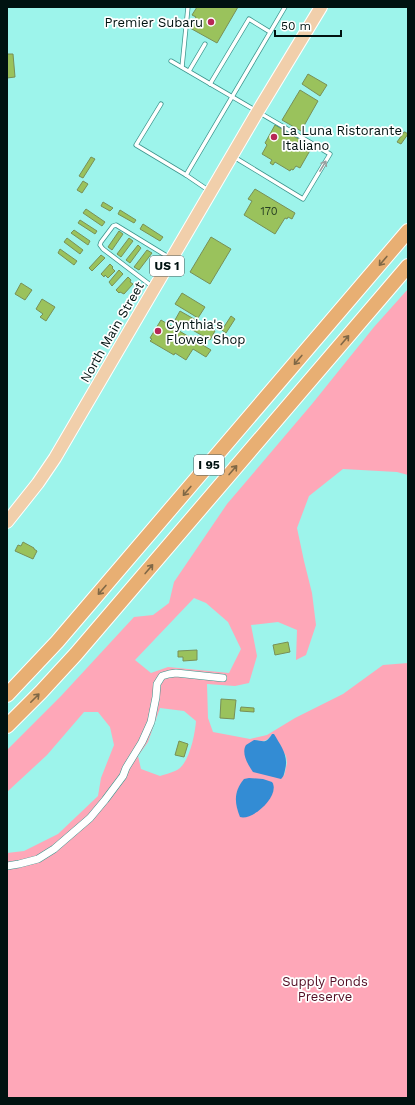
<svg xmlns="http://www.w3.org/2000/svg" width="415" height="1105" font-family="'Work Sans',sans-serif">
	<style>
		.green { fill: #fea7b8; fill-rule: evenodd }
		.water { fill: #338cd4 }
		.building { fill: #9ac25c; stroke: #789057 }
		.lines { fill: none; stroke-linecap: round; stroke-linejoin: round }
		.lane-casing { stroke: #3c958d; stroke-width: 5 }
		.street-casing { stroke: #3c958d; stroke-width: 8 }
		.primary-casing { stroke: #fff; stroke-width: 14 }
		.highway-casing { stroke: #fff; stroke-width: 16 }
		.lane { stroke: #fff; stroke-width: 3.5 }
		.street { stroke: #fff; stroke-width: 7 }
		.primary { stroke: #f1cfab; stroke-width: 12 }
		.highway { stroke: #e8af73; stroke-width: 14 }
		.oneway { stroke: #99a09f }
		.oneway2 { stroke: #806846 }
		.poi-dot { fill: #b72756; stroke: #fff; stroke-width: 1.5 }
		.labels { text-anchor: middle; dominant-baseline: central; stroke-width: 3.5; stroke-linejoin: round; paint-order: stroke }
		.number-label { font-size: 11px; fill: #263e23 }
		.shield { fill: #fff; stroke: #4c5958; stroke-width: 1 }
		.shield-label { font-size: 12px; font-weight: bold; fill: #001210 }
		.poi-label { font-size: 13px; fill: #001210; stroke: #fff; text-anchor: start }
		.street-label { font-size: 13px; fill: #001210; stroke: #fff }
		.park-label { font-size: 13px; fill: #520c23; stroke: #fff }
	</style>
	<rect width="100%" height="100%" fill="#9df4eb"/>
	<path class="green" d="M408 289V475L397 472 343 469 309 496 297 528 304 561 312 593 316 625 306 655 296 660 297 630 278 622 251 625 257 656 249 683 235 686 207 684 208 718 213 732 250 739 267 735 295 718 343 694 383 665 408 663V1098H7V853L24 851 58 834 98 796 101 778 114 745 110 727 98 712H84L47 755 7 792V750L61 696 134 617 153 615 169 603 174 582 227 504 312 404 374 327ZM194 598 206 603 228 622 241 649 229 673 168 667 151 673 135 660ZM160 708 184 711 196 721C195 734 190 759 180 768 175 772 166 774 160 776L141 769 138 756 148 742ZM272 734 286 756 287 763 284 776 256 740C264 742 268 741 272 734Z"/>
	<g class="water">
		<path d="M272 734H274C281 746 289 756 285 770 284 774 284 776 281 779L253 772C248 765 241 753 246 745L254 740C264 741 266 744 272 734Z"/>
		<path d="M249 778 263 779 272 782C281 795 253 821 240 817 234 802 234 791 244 779Z"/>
	</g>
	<g class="building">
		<polygon points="197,7 238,7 217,43 190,28 196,17 192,15"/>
		<polygon points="7,54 13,54 15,77 7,78"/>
		<polygon points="308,74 327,85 320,96 302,84"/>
		<polygon points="300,90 318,101 301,131 282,120"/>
		<polygon points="275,125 312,147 300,168 296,166 293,170 291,169 290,171 275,162 273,165 270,163 272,160 262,154 267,145 265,143"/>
		<polygon points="404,132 405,132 408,134 401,144 397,142"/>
		<polygon points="91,157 95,159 83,178 79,176"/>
		<polygon points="83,181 88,184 82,193 77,190"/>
		<polygon points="255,189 295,213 292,219 288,217 287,219 285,218 275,234 244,215 252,201 248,199"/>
		<polygon points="103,202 113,208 110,211 101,206"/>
		<polygon points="86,209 105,222 102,226 83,213"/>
		<polygon points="120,210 136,220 134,223 118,214"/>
		<polygon points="80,220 97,231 95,234 78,223"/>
		<polygon points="143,224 163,237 160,241 140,229"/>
		<polygon points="74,230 90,241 88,245 71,233"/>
		<polygon points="119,231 123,234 112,250 108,247"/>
		<polygon points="211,237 231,249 210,284 190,272"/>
		<polygon points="67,238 83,250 80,254 64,242"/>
		<polygon points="129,238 133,241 121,257 117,254"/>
		<polygon points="138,245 141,248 130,263 126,260"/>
		<polygon points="60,249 77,261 74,265 58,253"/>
		<polygon points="147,250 152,253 139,270 134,267"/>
		<polygon points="101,255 105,258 92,271 89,268"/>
		<polygon points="110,264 113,267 112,268 115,271 108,278 105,275 104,277 101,274"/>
		<polygon points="119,270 123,274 112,286 109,282"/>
		<polygon points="128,277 131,280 130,282 133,284 124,294 120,292 119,293 116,290"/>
		<polygon points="21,283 32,290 25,300 15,294"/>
		<polygon points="182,293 205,307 198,318 175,304"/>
		<polygon points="42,299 55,307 46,321 40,317 43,314 36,309"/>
		<polygon points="180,311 215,331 210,340 175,320"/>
		<polygon points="231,316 235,319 226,333 222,330"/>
		<polygon points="161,320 211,350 206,357 193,349 186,360 175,353 174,355 150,341 152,339 150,338"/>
		<polygon points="23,542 34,548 34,549 37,551 33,559 15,551 18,545 21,546"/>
		<polygon points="288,642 290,652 275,655 273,645"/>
		<polygon points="197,650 197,660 183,661 183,657 178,657 178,651"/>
		<polygon points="221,699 236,700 234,719 220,718"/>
		<polygon points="241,707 254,708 254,712 240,711"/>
		<polygon points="179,741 188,744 184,757 175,755"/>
	</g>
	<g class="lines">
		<defs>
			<g id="lane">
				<polyline points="171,61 330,154 303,199 234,157"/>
				<polyline points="182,67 188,7"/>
				<polyline points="189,71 205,44"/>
				<polyline points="210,84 249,19 270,32"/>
				<polyline points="161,104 136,145 186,175 208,190"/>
				<polyline points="186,175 285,7"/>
				<polyline points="153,287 103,249 100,245 101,242 113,226 116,225 170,258"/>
			</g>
			<polyline id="street" points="7,866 19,864 38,859 54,849 90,818 105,800 123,776 126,768 142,742 151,722 156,697 157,684 162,676 169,674 176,673 223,678"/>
			<polyline id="primary" points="7,522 38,483 55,458 258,111 321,7"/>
			<g id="highway">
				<polyline points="7,695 57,642 408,231"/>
				<polyline points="7,726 41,692 76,654 408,266"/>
			</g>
		</defs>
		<use href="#lane" class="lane-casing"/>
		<use href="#street" class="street-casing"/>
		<use href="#primary" class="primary-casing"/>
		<use href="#highway" class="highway-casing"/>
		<use href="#lane" class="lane"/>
		<use href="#street" class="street"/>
		<use href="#primary" class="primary"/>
		<use href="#highway" class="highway"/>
	</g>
	<defs><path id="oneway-shaft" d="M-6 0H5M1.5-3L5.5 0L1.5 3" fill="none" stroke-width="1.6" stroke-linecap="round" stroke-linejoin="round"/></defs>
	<use class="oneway" href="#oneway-shaft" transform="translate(323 166) rotate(-59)"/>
	<g class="oneway2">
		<use href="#oneway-shaft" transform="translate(383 261) rotate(130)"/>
		<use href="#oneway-shaft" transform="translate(345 340) rotate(-50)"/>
		<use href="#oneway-shaft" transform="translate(298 360) rotate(130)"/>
		<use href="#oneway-shaft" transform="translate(233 470) rotate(-49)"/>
		<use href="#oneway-shaft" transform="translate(187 491) rotate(130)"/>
		<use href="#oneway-shaft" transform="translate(149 569) rotate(-50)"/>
		<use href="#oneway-shaft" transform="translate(102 590) rotate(131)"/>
		<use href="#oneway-shaft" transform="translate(35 698) rotate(-45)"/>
	</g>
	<g class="poi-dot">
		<circle cx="211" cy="22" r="4"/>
		<circle cx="274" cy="137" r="4"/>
		<circle cx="158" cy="331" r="4"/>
	</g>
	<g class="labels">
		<g class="number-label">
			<text x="269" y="211">170</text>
		</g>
		<g class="shield">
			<rect x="150" y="256" width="34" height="20" rx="3"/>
			<rect x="194" y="455" width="30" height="20" rx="3"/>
		</g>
		<g class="shield-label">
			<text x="167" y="266">US 1</text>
			<text x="209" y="465">I 95</text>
		</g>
		<g class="poi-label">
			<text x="203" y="22" text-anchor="end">Premier Subaru</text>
			<text x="282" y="130">La Luna Ristorante<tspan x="282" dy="15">Italiano</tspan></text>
			<text x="166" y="324">Cynthia's<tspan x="166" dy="15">Flower Shop</tspan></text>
		</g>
		<g class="street-label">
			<text transform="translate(112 332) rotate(-60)">North Main Street</text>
		</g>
		<g class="park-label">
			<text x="325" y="981">Supply Ponds<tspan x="325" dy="15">Preserve</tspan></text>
		</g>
	</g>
	<rect width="415" height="1105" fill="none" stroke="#001210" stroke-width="16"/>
	<path d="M275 30v6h66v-6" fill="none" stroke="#001210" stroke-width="2"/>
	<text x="281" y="30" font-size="12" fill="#001210" stroke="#ffffff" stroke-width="3" paint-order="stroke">50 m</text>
</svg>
